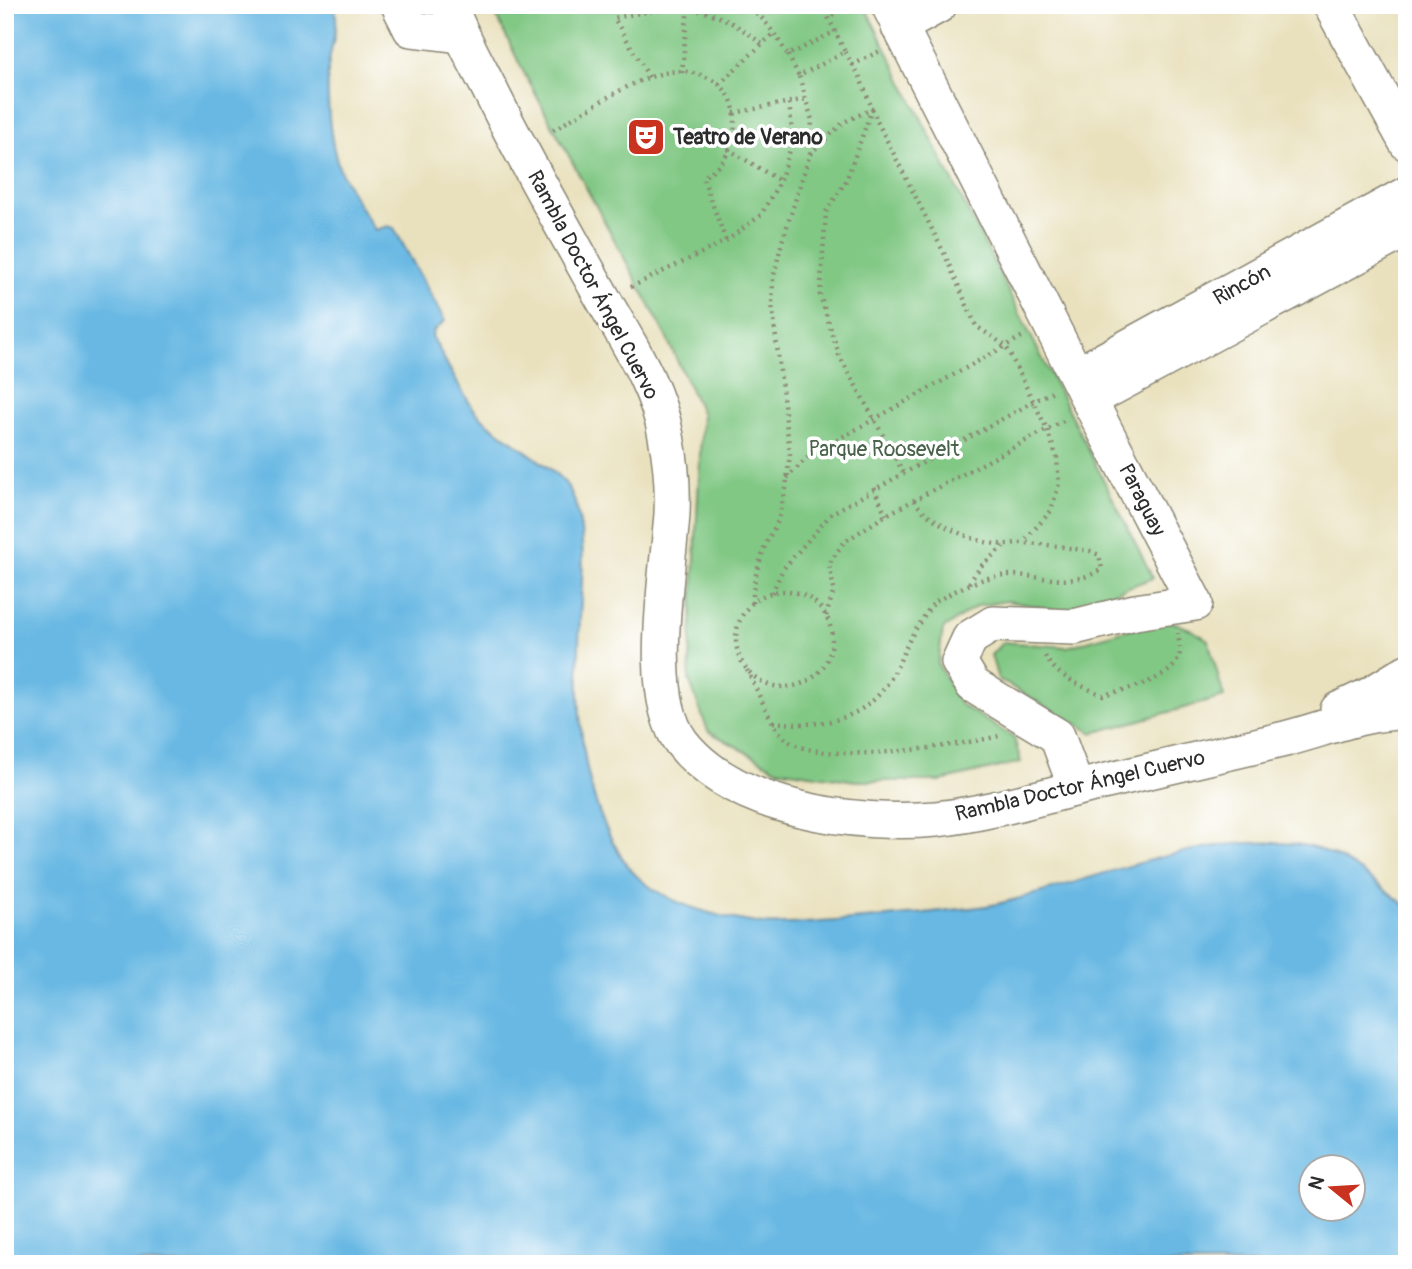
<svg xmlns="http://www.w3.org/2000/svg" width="1412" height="1269" font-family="Pangolin,sans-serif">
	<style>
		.green { fill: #81c884; stroke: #567a58; stroke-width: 2 }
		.water { fill: #68b8e3; stroke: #4a7287; stroke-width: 2; fill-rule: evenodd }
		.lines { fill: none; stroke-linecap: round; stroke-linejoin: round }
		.minor-casing { stroke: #8a8674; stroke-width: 38 }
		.path { stroke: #8a8674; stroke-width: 4.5; stroke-dasharray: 2 5; stroke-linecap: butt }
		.minor { stroke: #fff; stroke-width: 35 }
		.labels { text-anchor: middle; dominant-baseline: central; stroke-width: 7; stroke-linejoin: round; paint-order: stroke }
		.poi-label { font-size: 21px; font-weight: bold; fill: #2b2b2b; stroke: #fff; text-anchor: start }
		.street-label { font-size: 21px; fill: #2b2b2b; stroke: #fff }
		.park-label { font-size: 21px; fill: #49624a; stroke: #fff }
	</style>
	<rect width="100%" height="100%" fill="#fff"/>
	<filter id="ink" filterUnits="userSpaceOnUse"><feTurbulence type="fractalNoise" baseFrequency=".0143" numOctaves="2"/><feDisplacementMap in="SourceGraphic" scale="14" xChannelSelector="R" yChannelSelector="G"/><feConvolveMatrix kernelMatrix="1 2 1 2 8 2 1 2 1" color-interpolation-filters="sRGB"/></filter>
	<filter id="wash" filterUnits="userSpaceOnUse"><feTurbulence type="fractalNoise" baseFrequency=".00686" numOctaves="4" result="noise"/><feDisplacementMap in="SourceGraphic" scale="28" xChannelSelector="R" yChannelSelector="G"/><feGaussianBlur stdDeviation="1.57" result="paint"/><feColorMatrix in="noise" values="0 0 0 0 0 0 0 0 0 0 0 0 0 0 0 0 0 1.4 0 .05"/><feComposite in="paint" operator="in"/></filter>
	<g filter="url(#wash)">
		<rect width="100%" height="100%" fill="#e9e1be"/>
		<g class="green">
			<polygon points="491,5 864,5 1153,578 1064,611 1007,601 977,606 943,629 938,664 960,704 1014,738 1021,762 941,781 856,781 777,769 708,731 689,680 702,414 662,328 522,69"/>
			<polygon points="1164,619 1190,629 1208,640 1224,697 1093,733 998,679 991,655 1003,642 1067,647"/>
		</g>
		<path class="water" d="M5 5H333C342 24 329 49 328 69 327 101 328 134 338 164 346 187 363 210 375 230L388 226 394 228 445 321 433 332 432 336C442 354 465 402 479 415 500 437 562 470 571 492 588 530 582 579 580 619 576 702 577 797 628 866 655 903 721 918 763 924 781 926 802 923 820 922 861 920 901 916 941 911 959 909 979 908 997 904 1096 881 1193 833 1296 844 1339 849 1373 882 1407 906V1264H5ZM1310 1168H1352V1210H1310Z"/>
	</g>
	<g filter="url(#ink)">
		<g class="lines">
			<defs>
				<g id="minor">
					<polyline points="399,5 411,29 460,35"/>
					<path d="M449 5C461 37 478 66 493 96 527 164 564 229 601 295 626 340 657 385 666 436 671 461 673 489 672 514 668 574 645 696 682 743 735 810 857 826 936 819 982 814 1027 801 1073 789 1143 772 1215 756 1285 739 1325 729 1365 711 1407 712"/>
					<polyline points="889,5 1089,400 1195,603 1135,612 1074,627 993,624 970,638 959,662 973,685 1057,736 1071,774 1073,789"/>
					<polyline points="1331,5 1407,143"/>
					<polyline points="899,27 939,5"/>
					<polyline points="1077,375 1407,194"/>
					<polyline points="1089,400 1407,229"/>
					<polyline points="1338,710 1370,695 1407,672"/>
				</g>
			</defs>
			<use href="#minor" class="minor-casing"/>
			<g class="path">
				<path d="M745 5C764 15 777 38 788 55L836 31"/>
				<polyline points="822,5 828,17"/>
				<polyline points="845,52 859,75 877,121 944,253 976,326 1006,346 1047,429 1057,458 1059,484 1051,511 1023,542"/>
				<polyline points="788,55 799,76 845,52 828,17 851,5"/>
				<polyline points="852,65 880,51"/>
				<polyline points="682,73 688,5"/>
				<path d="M649 77 614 18C680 5 707 0 762 44"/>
				<polyline points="719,84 774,33"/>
				<polyline points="734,113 806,99"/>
				<path d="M553 130C587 111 630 79 669 72 688 69 715 76 727 93 741 112 735 147 720 164 715 169 708 173 703 178L726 241"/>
				<polyline points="728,149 780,181"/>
				<polyline points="810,154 844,122 872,109 846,181 826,212 820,295 839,355 903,472"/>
				<polyline points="631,287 726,241 761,215 780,181 793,141 789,102"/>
				<polyline points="787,478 810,455 1025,335"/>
				<polyline points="874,488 886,515"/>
				<polyline points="969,583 981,566 1006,544"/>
				<circle cx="784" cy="639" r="48"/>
				<polyline points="772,593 783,569 832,513 1053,391"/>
				<polyline points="752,603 755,578 765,545 778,521 786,488 790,454 772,305 773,279 782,242 810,154 812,120 799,76"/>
				<polyline points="826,616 834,590 829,564 844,542 886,515 1067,419"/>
				<path d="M1045 656C1055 676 1083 687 1103 695 1126 689 1180 679 1180 650 1180 644 1178 638 1178 633"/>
				<path d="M747 670C758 690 770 726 787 740 820 767 958 746 999 736"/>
				<path d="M773 722C817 728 862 722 888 683 900 665 905 644 918 626 924 618 929 606 937 601 959 588 987 574 1013 575 1045 576 1071 588 1102 569L1099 555 1090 551C1067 548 1043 543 1020 543 1013 543 1005 545 998 544 975 543 926 521 914 500"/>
			</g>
			<use href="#minor" class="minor"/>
		</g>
	</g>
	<defs>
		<symbol id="theatre-square" viewBox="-11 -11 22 22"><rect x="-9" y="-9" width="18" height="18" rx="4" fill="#c8321e" stroke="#fff"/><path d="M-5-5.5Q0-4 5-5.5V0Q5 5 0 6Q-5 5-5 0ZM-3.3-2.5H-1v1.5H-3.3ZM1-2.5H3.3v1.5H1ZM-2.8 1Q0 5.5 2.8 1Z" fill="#fff"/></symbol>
	</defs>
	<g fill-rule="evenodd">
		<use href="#theatre-square" x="624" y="115" width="44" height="44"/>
	</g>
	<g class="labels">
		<g class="poi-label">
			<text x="673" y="137">Teatro de Verano</text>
		</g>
		<g class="street-label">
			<text transform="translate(593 285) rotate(62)">Rambla Doctor Ángel Cuervo</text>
			<text transform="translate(1242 285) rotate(-29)">Rincón</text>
			<text transform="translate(1142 500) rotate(63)">Paraguay</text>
			<text transform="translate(1080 786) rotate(-13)">Rambla Doctor Ángel Cuervo</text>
		</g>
		<g class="park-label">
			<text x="884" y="449">Parque Roosevelt</text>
		</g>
	</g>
	<rect width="1412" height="1269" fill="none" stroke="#fff" stroke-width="28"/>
	<g transform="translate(1332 1188) rotate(288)"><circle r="33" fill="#ffffff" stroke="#aaaaaa" stroke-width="2"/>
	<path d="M0-5L12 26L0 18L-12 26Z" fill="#c8321e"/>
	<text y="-10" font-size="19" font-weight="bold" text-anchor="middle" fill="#2b2b2b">N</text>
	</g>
</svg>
